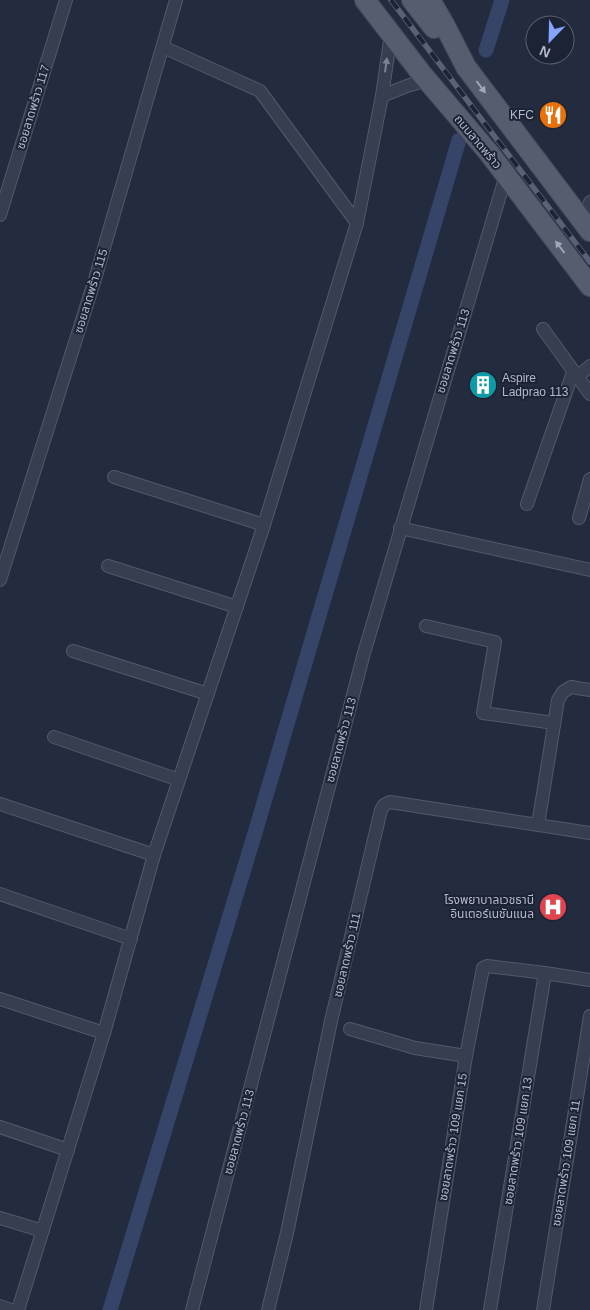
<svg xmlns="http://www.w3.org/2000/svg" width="590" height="1310" font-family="Arial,'Noto Sans Thai',sans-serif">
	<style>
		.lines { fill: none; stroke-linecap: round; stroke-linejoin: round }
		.canal { stroke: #354467; stroke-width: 15 }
		.street-casing { stroke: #52596a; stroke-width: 14 }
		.primary-casing { stroke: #404758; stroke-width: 22 }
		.street { stroke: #373e4f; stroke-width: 12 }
		.primary { stroke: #555d6f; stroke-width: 20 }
		.rail-casing { stroke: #596176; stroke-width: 5.5 }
		.rail { stroke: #1c2334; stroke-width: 4; stroke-dasharray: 11; stroke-linecap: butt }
		.oneway { fill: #7b8293 }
		.oneway2 { fill: #a0a7b8 }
		.labels { text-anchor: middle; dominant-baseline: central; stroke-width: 4; stroke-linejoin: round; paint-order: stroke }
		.street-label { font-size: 12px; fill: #b3b9ca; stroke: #1c2334 }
		.poi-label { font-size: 12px; fill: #b3b9ca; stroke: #1c2334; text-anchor: end }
	</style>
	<rect width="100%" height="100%" fill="#232b3f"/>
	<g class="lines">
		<g class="canal">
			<polyline points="486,50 502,0"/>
			<polyline points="110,1310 255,833 459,140"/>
		</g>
		<defs>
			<g id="street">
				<polyline points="163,47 260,91 357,223"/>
				<polyline points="382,96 407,86 427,80"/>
				<polyline points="0,215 66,0"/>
				<polyline points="584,224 590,202"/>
				<polyline points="543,329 590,394"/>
				<polyline points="577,377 590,366"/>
				<polyline points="114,477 264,525"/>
				<polyline points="527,504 573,372"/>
				<polyline points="579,518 590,479"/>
				<polyline points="400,528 590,570"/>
				<polyline points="108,566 237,607"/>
				<polyline points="0,580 95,279 176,0"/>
				<polyline points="426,626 495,642 483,713 554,723"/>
				<polyline points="73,651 208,694"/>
				<polyline points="54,737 179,780"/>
				<polyline points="0,804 154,855"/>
				<polyline points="538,825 558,700 563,692 571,687 590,690"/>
				<polyline points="0,894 131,939"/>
				<polyline points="0,999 104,1033"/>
				<polyline points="350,1029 415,1048 466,1056"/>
				<polyline points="0,1127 68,1150"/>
				<polyline points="0,1218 43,1231"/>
				<polyline points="0,1306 11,1310"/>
				<polyline points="18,1310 104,1033 154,855 264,525 357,223 382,96 391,34"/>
				<polyline points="192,1310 364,653 506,175"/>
				<polyline points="268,1310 287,1233 331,1021 381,810 384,805 390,802 590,833"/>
				<polyline points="426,1310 466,1056 483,968 487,966 545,973 590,980"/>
				<polyline points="490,1310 545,973"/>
				<polyline points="543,1310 590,1016"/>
			</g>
			<g id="primary">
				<polyline points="365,0 421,73 489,153 590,286"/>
				<polyline points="412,0 434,28"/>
				<polyline points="430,0 444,24 466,67 590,231"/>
			</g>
		</defs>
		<use href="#street" class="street-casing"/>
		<use href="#primary" class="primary-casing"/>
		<use href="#street" class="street"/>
		<use href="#primary" class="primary"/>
		<defs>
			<polyline id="rail" points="391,0 590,262"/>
		</defs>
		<use href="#rail" class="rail-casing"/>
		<use href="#rail" class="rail"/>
	</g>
	<defs><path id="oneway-solid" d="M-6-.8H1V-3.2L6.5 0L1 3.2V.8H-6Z" transform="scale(1.25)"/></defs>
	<use class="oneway" href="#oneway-solid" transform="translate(386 65) rotate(-82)"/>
	<g class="oneway2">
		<use href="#oneway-solid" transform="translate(481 87) rotate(53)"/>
		<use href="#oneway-solid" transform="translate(560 247) rotate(-127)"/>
	</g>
	<defs>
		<symbol id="restaurant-disc" viewBox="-11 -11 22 22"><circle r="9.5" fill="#e8710a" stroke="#1c2334"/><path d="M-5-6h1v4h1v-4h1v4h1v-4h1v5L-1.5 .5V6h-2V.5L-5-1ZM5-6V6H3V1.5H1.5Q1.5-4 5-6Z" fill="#fff"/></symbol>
		<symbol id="building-disc" viewBox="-11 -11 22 22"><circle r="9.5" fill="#0f9aa8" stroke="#1c2334"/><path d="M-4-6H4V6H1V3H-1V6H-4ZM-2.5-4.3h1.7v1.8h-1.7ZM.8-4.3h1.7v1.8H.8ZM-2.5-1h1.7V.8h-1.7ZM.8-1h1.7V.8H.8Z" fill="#fff"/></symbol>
		<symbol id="hospital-disc" viewBox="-11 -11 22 22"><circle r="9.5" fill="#e0444e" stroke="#1c2334"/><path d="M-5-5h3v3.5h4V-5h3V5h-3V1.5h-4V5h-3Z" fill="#fff"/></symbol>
	</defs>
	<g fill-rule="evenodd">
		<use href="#restaurant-disc" x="537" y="99" width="32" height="32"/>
		<use href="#building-disc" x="467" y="369" width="32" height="32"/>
		<use href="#hospital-disc" x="537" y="891" width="32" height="32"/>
	</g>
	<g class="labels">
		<g class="street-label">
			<text transform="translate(33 107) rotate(-73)">ซอยลาดพร้าว 117</text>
			<text transform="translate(478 142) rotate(50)">ถนนลาดพร้าว</text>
			<text transform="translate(91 291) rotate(-73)">ซอยลาดพร้าว 115</text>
			<text transform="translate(453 351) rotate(-73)">ซอยลาดพร้าว 113</text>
			<text transform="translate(341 740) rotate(-75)">ซอยลาดพร้าว 113</text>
			<text transform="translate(347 955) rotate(-77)">ซอยลาดพร้าว 111</text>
			<text transform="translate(239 1132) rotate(-75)">ซอยลาดพร้าว 113</text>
			<text transform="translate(453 1137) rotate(-81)">ซอยลาดพร้าว 109 แยก 15</text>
			<text transform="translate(518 1141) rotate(-81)">ซอยลาดพร้าว 109 แยก 13</text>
			<text transform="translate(566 1163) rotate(-81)">ซอยลาดพร้าว 109 แยก 11</text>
		</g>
		<g class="poi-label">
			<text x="534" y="115">KFC</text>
			<text x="502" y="378" text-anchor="start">Aspire<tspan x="502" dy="14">Ladprao 113</tspan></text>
			<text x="534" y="900">โรงพยาบาลเวชธานี<tspan x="534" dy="14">อินเตอร์เนชันแนล</tspan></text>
		</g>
	</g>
	<g transform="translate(550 40) rotate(203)"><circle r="24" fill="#1c2334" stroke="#585f70"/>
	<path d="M0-4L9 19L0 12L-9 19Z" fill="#84a4fd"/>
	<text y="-8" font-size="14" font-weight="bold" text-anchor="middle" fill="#b3b9ca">N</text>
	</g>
</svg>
